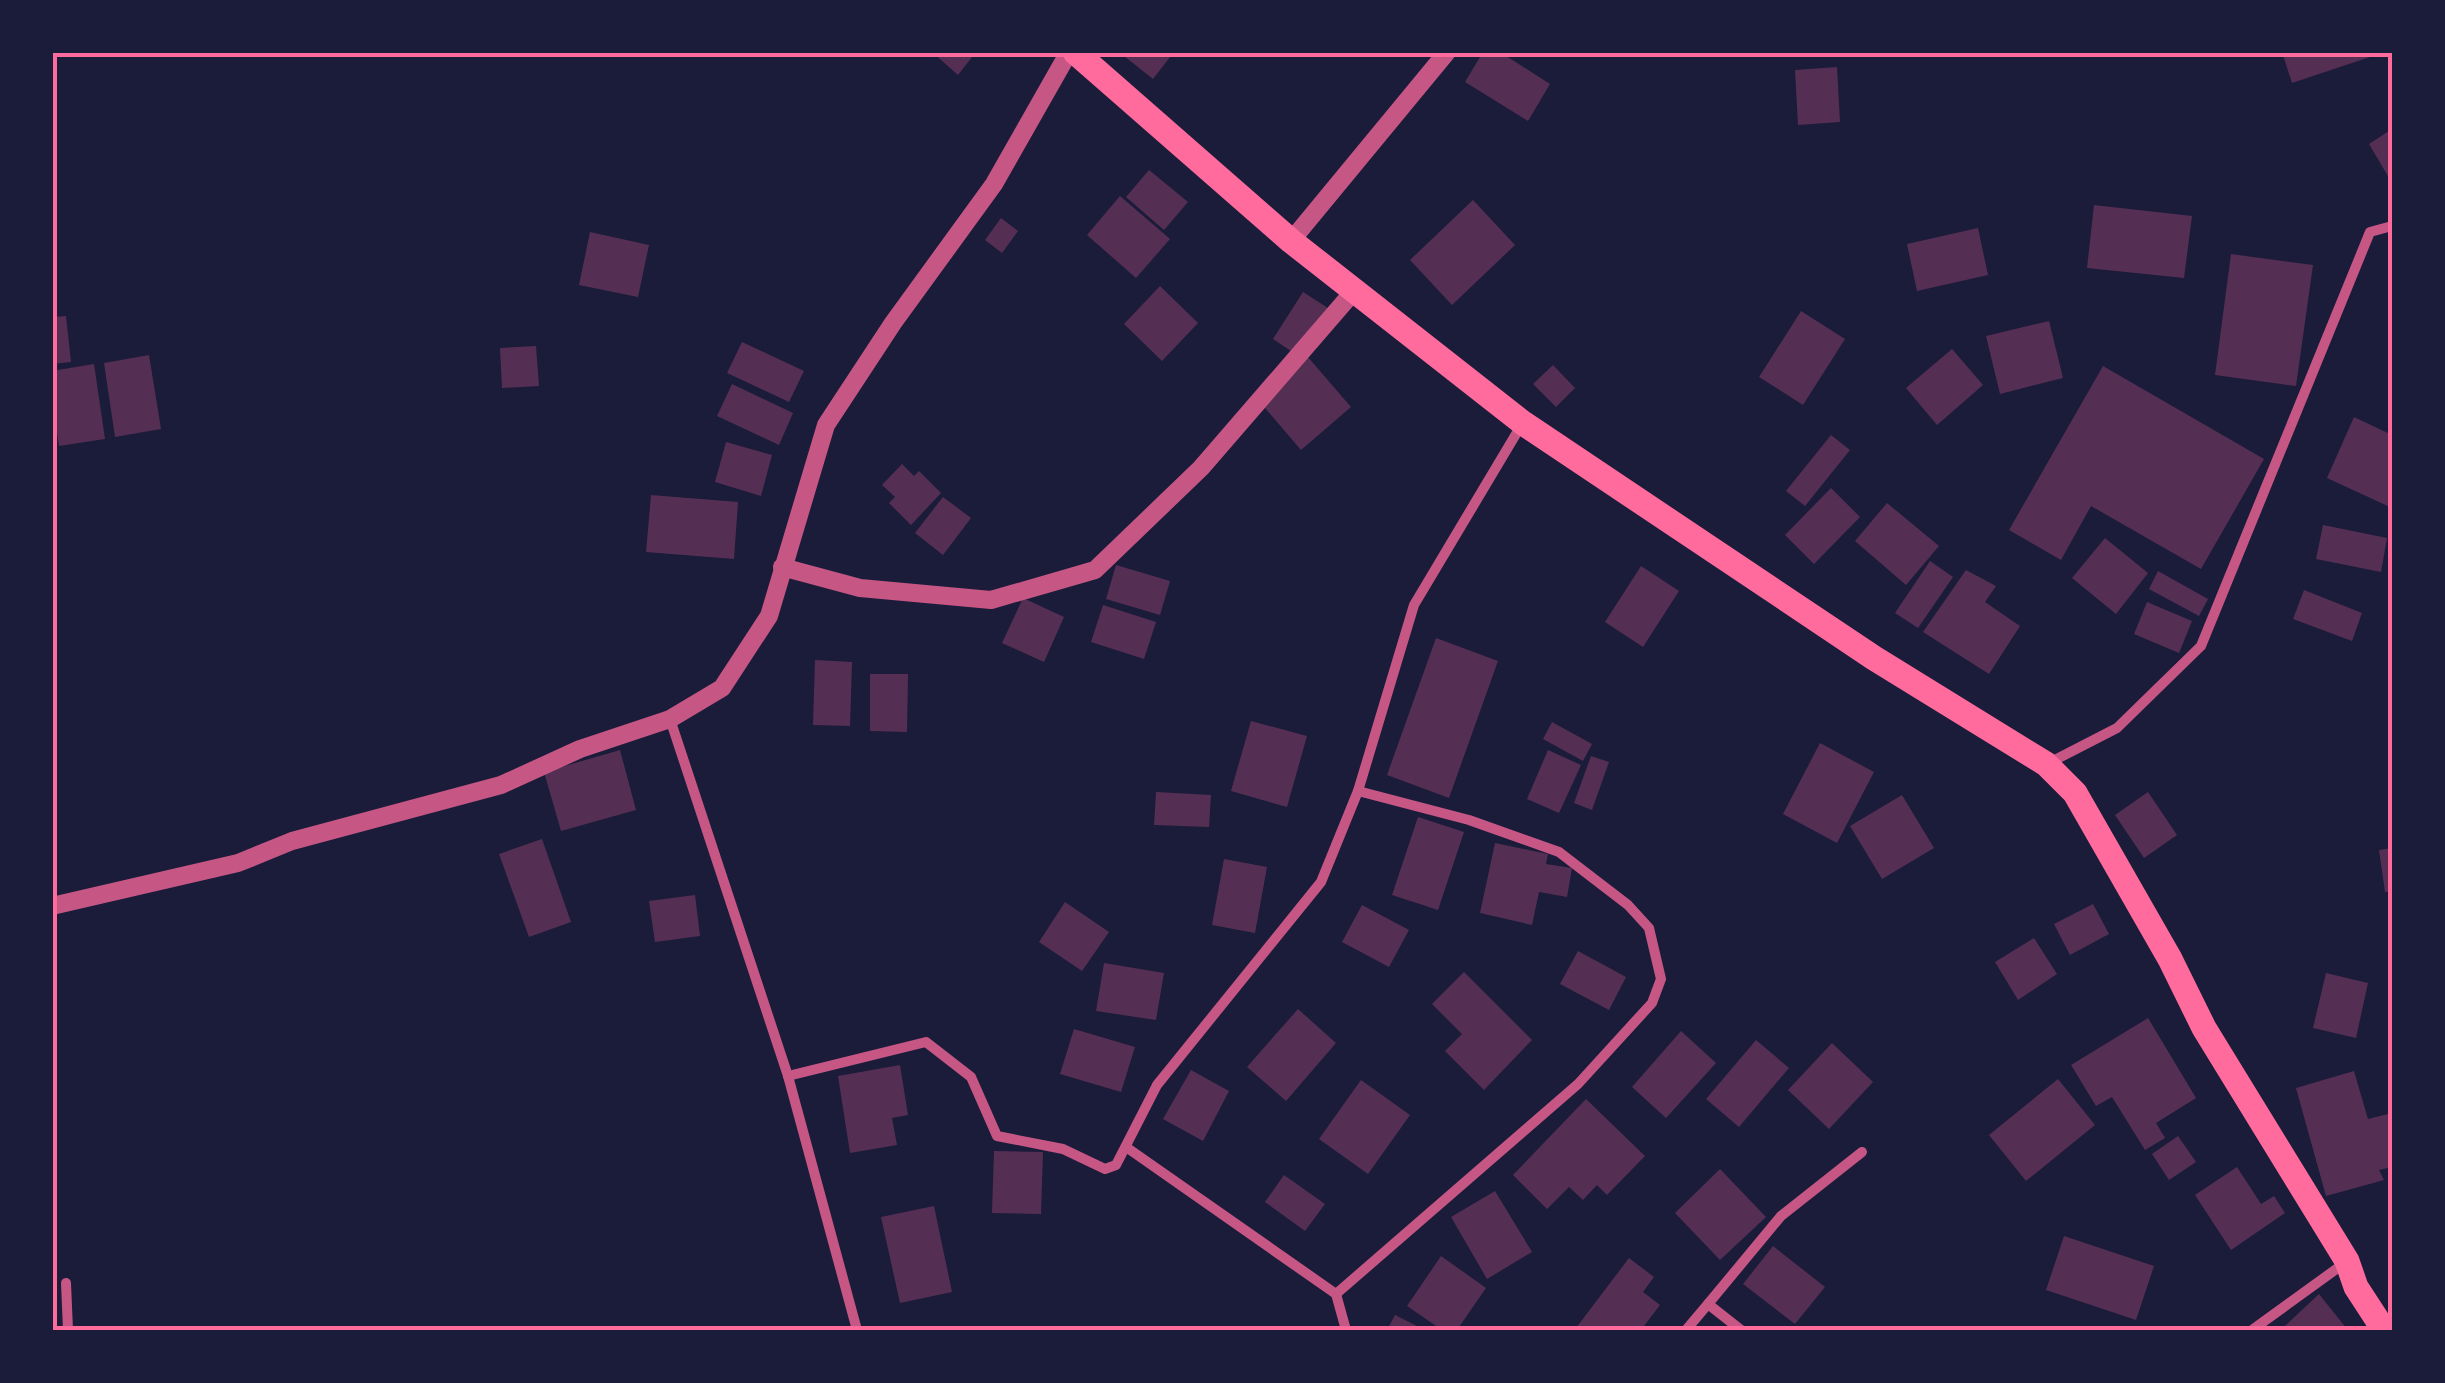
<svg xmlns="http://www.w3.org/2000/svg" width="2445" height="1383" font-family="Jost,sans-serif">
	<style>
		.building { fill: #542f53 }
		.lines { fill: none; stroke-linecap: round; stroke-linejoin: round }
		.minor { stroke: #c65784; stroke-width: 10 }
		.tertiary { stroke: #c65784; stroke-width: 18 }
		.primary { stroke: #ff6b9d; stroke-width: 25 }
		.neatline { fill: none; stroke: #ff6b9d; stroke-width: 4 }
	</style>
	<rect width="100%" height="100%" fill="#1b1b3a"/>
	<g class="building">
		<polygon points="932,52 976,52 958,75"/>
		<polygon points="1119,52 1174,52 1153,79"/>
		<polygon points="1483,52 1500,52 1550,84 1528,121 1465,82"/>
		<polygon points="2282,52 2382,52 2382,53 2292,83"/>
		<polygon points="1837,67 1840,122 1798,125 1795,70"/>
		<polygon points="2392,129 2392,183 2369,144"/>
		<polygon points="1149,170 1188,202 1164,230 1126,197"/>
		<polygon points="1120,196 1170,239 1136,278 1087,235"/>
		<polygon points="1473,200 1515,245 1452,305 1410,260"/>
		<polygon points="2094,205 2192,216 2184,278 2087,268"/>
		<polygon points="1001,218 1018,231 1002,253 985,240"/>
		<polygon points="1978,228 1988,275 1917,291 1907,244"/>
		<polygon points="590,232 649,245 638,297 579,285"/>
		<polygon points="2231,254 2313,265 2296,386 2215,375"/>
		<polygon points="1160,286 1198,323 1162,361 1124,324"/>
		<polygon points="1303,292 1331,310 1300,357 1273,339"/>
		<polygon points="1801,311 1845,339 1803,405 1759,377"/>
		<polygon points="66,316 71,362 52,364 52,317"/>
		<polygon points="2049,321 2063,378 2000,394 1986,336"/>
		<polygon points="742,342 804,371 789,402 727,373"/>
		<polygon points="536,346 539,386 502,388 500,348"/>
		<polygon points="1952,349 1983,385 1937,425 1906,388"/>
		<polygon points="149,355 161,429 115,437 104,363"/>
		<polygon points="1307,356 1351,407 1301,450 1259,401"/>
		<polygon points="94,364 105,439 59,446 52,399 52,371"/>
		<polygon points="1553,365 1575,388 1556,407 1533,384"/>
		<polygon points="2103,366 2264,459 2201,569 2091,506 2061,560 2009,530"/>
		<polygon points="732,384 793,413 779,445 717,416"/>
		<polygon points="2354,417 2392,435 2392,508 2327,478"/>
		<polygon points="1831,435 1850,450 1805,506 1786,491"/>
		<polygon points="726,442 772,455 761,496 715,482"/>
		<polygon points="902,464 914,476 919,471 941,493 911,525 889,503 895,497 882,485"/>
		<polygon points="1831,488 1860,517 1814,564 1785,535"/>
		<polygon points="651,495 738,502 734,559 646,552"/>
		<polygon points="943,497 971,518 943,555 915,533"/>
		<polygon points="1887,503 1939,546 1906,585 1855,541"/>
		<polygon points="2323,525 2387,538 2381,572 2316,559"/>
		<polygon points="2105,538 2148,573 2116,614 2072,578"/>
		<polygon points="1930,561 1953,577 1918,628 1895,613"/>
		<polygon points="1116,565 1170,581 1160,615 1106,599"/>
		<polygon points="1641,566 1679,591 1643,647 1605,622"/>
		<polygon points="1966,570 1996,586 1985,602 2020,626 1989,674 1923,632"/>
		<polygon points="2158,571 2208,599 2199,616 2149,589"/>
		<polygon points="2304,590 2362,613 2352,641 2293,619"/>
		<polygon points="1023,598 1064,617 1044,662 1002,643"/>
		<polygon points="2147,602 2192,621 2179,653 2134,634"/>
		<polygon points="1103,605 1156,622 1144,659 1091,642"/>
		<polygon points="1436,638 1498,661 1449,798 1387,775"/>
		<polygon points="815,660 852,662 850,726 813,725"/>
		<polygon points="870,674 908,674 907,732 870,731"/>
		<polygon points="1251,721 1307,736 1287,807 1231,791"/>
		<polygon points="1552,722 1592,744 1583,761 1543,739"/>
		<polygon points="1820,743 1874,772 1837,843 1783,814"/>
		<polygon points="620,750 636,810 561,831 544,772"/>
		<polygon points="1548,750 1581,765 1559,813 1527,799"/>
		<polygon points="1591,756 1609,762 1592,810 1574,803"/>
		<polygon points="1156,792 1211,795 1209,827 1154,825"/>
		<polygon points="2148,792 2177,835 2144,858 2115,815"/>
		<polygon points="1902,795 1934,848 1882,879 1850,826"/>
		<polygon points="1418,817 1464,832 1438,910 1392,895"/>
		<polygon points="542,839 571,922 529,937 499,854"/>
		<polygon points="1495,843 1548,854 1546,864 1572,868 1567,897 1539,892 1532,925 1480,913"/>
		<polygon points="2392,848 2392,891 2385,892 2379,850"/>
		<polygon points="1224,859 1267,867 1255,933 1212,925"/>
		<polygon points="695,895 700,936 655,942 649,901"/>
		<polygon points="1065,902 1109,932 1082,971 1039,942"/>
		<polygon points="2093,904 2109,934 2070,955 2054,924"/>
		<polygon points="1362,905 1409,930 1389,967 1342,942"/>
		<polygon points="2034,938 2057,974 2018,1000 1995,962"/>
		<polygon points="1578,951 1626,977 1609,1010 1560,984"/>
		<polygon points="1104,963 1164,973 1156,1020 1096,1011"/>
		<polygon points="1464,972 1532,1040 1484,1090 1445,1051 1462,1034 1432,1004"/>
		<polygon points="2326,973 2368,983 2356,1038 2313,1028"/>
		<polygon points="1298,1009 1336,1043 1286,1101 1247,1067"/>
		<polygon points="2148,1018 2196,1098 2156,1123 2165,1138 2145,1150 2112,1097 2096,1106 2071,1065"/>
		<polygon points="1074,1029 1135,1047 1121,1092 1060,1074"/>
		<polygon points="1681,1031 1716,1063 1666,1118 1632,1087"/>
		<polygon points="1756,1040 1789,1068 1739,1127 1706,1099"/>
		<polygon points="1832,1043 1873,1082 1829,1129 1788,1090"/>
		<polygon points="900,1065 908,1115 892,1118 897,1145 850,1153 838,1076"/>
		<polygon points="1191,1070 1229,1091 1203,1141 1163,1119"/>
		<polygon points="2354,1071 2368,1119 2392,1113 2392,1167 2379,1170 2384,1180 2326,1196 2296,1088"/>
		<polygon points="2058,1079 2095,1125 2026,1181 1989,1135"/>
		<polygon points="1361,1080 1410,1115 1368,1174 1319,1139"/>
		<polygon points="1586,1099 1645,1156 1607,1195 1597,1185 1583,1200 1569,1187 1547,1209 1513,1175"/>
		<polygon points="2178,1136 2196,1162 2169,1180 2152,1154"/>
		<polygon points="994,1151 1043,1152 1041,1214 992,1213"/>
		<polygon points="2237,1167 2261,1204 2274,1196 2285,1213 2231,1250 2195,1195"/>
		<polygon points="1720,1169 1766,1217 1720,1260 1675,1213"/>
		<polygon points="1284,1175 1325,1204 1305,1231 1265,1202"/>
		<polygon points="1495,1191 1532,1252 1487,1279 1451,1217"/>
		<polygon points="934,1206 952,1292 900,1303 881,1217"/>
		<polygon points="2064,1236 2154,1266 2136,1320 2046,1290"/>
		<polygon points="1773,1246 1825,1287 1795,1324 1743,1284"/>
		<polygon points="1441,1256 1486,1288 1457,1330 1442,1330 1407,1306"/>
		<polygon points="1629,1258 1654,1277 1643,1292 1660,1305 1641,1330 1578,1330 1576,1328"/>
		<polygon points="2319,1294 2347,1329 2289,1330 2285,1326"/>
		<polygon points="1395,1315 1425,1330 1387,1330"/>
	</g>
	<g class="lines">
		<g class="minor">
			<polyline points="670,719 788,1076 857,1330"/>
			<polyline points="2049,763 2117,728 2201,646 2370,232 2392,226"/>
			<polyline points="788,1076 926,1042 971,1077 997,1136 1063,1149 1105,1169 1116,1165 1157,1085 1321,882 1358,791 1414,605 1522,424"/>
			<polyline points="1126,1147 1336,1294 1346,1330"/>
			<polyline points="66,1283 68,1330"/>
			<polyline points="1336,1294 1578,1084 1652,1003 1661,979 1649,928 1628,905 1559,852 1469,820 1358,791"/>
			<polyline points="1708,1304 1781,1216 1862,1152"/>
			<polyline points="1686,1330 1708,1304 1741,1330"/>
			<polyline points="2252,1330 2346,1262"/>
		</g>
		<g class="tertiary">
			<polyline points="1291,241 1447,52"/>
			<polyline points="782,567 860,588 991,600 1095,570 1201,468 1354,291"/>
			<polyline points="52,906 238,863 292,841 501,785 580,749 670,719 722,688 769,616 826,425 893,323 994,184 1069,52"/>
		</g>
		<polyline class="primary" points="1075,52 1291,241 1523,423 1874,658 2046,764 2075,793 2170,959 2204,1028 2347,1261 2356,1287 2384,1330"/>
	</g>
	<rect width="2445" height="1383" fill="none" stroke="#1b1b3a" stroke-width="110"/>
	<rect x="55" y="55" width="2335" height="1273" class="neatline"/>
</svg>
